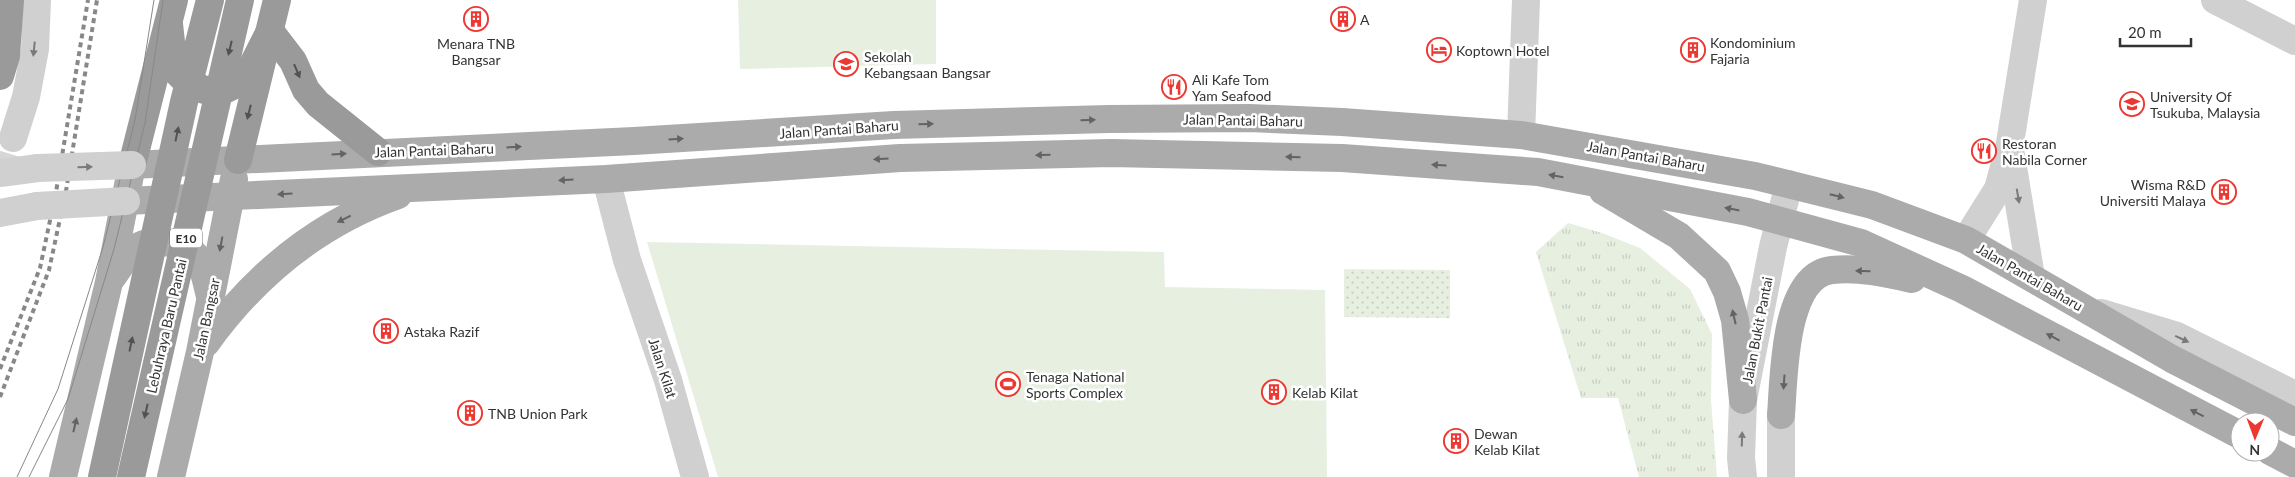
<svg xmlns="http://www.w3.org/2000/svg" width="2295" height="477" font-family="Lato,sans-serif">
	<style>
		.grass { fill: url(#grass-tufts) }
		.garden { fill: url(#garden-dots) }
		.pitch { fill: #e7efe1 }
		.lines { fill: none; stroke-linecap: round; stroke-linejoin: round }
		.minor-tunnel { stroke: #d6d6d6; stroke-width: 28; stroke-dasharray: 28 14; stroke-linecap: butt }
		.minor { stroke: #d0d0d0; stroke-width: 28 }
		.major { stroke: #ababab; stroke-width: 28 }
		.highway { stroke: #9a9a9a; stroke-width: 28 }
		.tram { stroke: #888; stroke-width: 1 }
		.rail { stroke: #888; stroke-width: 4; stroke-dasharray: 5 4; stroke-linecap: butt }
		.minor-bridge { stroke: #d0d0d0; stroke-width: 28 }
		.highway-bridge { stroke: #9a9a9a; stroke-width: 28 }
		.oneway { fill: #525252 }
		.oneway2 { fill: #7a7a7a }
		.oneway3 { fill: #636363 }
		.labels { text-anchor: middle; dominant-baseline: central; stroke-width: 5; stroke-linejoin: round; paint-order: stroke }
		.shield { fill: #fff; stroke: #707070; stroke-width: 1 }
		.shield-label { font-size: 12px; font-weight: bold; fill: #333 }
		.poi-label { font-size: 14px; fill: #333; stroke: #fff; text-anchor: start }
		.street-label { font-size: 14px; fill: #333; stroke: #fff }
	</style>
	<defs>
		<pattern id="grass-tufts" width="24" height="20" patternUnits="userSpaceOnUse" patternTransform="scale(1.25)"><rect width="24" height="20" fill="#e7efe1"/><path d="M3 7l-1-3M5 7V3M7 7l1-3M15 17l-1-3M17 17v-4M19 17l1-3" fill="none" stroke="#c7cdc2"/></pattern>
		<pattern id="garden-dots" width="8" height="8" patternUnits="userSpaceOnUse" patternTransform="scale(1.25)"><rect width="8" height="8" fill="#e7efe1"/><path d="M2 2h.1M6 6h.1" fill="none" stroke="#c7cdc2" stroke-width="1.8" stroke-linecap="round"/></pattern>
	</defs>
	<rect width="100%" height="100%" fill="#fff"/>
	<polygon class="grass" points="1568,223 1602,233 1640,248 1690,289 1712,334 1711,400 1717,477 1639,477 1618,398 1581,398 1536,252"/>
	<polygon class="garden" points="1344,269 1450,270 1450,318 1344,317"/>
	<g class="pitch">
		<polygon points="738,0 936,0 936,64 740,69"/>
		<polygon points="647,242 1164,252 1165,287 1325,290 1327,477 718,477"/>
	</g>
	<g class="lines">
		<polyline class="minor-tunnel" points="0,180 13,138"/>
		<g class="minor">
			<polyline points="2215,0 2295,41"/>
			<polyline points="1521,135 1526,0"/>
			<polyline points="13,138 26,97 35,49 37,0"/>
			<polyline points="2011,155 2031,277"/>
			<polyline points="0,173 38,168"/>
			<polyline points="606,179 627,260 668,380 695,477"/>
			<polyline points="0,213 37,206"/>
			<polyline points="1966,240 1998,189 2009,149 2033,0"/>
			<polyline points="2101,313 2177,336 2295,395"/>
			<polyline points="1743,477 1741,458 1743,400 1773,247 1789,184"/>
			<polyline points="1781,477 1781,415"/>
		</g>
		<g class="major">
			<polyline points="1603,191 1679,236 1717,271 1727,292 1735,320 1743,400"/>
			<polyline points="126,201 606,179 900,158 1111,153 1342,158 1538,172 1748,212 1861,243 1962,289 2240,435"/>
			<path d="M111 279C118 270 124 259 132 251 149 235 189 241 200 262 205 272 207 285 210 296"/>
			<path d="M206 343C255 275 319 223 398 195"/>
			<path d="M1781 415C1784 379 1783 275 1832 270 1858 267 1886 273 1912 279"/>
			<polyline points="2270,451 2295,464"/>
			<polyline points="63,477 109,282 132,165 634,141 894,125 1109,119 1250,118 1342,122 1521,135 1755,176 1872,205 1966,240 2172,359 2295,422"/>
			<polyline points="171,477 200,352 234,179"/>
		</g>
		<g class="highway">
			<polyline points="169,24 174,69 186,81 204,90 226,89 245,80 270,31"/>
			<polyline points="270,31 293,61 306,90 318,104 378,152"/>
			<polyline points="0,76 6,56 10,0"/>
			<polyline points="238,160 277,0"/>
			<polyline points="132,165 174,0"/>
		</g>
		<g class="tram">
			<polyline points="17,477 58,389 103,247 135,120 154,0"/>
			<polyline points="29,477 68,399 114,249 145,123 163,0"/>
		</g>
		<g class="rail">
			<polyline points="0,369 40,268 56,192 88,0"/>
			<polyline points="0,397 49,270 66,191 97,0"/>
		</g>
		<g class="minor-bridge">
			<polyline points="38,168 132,165"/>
			<polyline points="37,206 126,201"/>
		</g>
		<g class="highway-bridge">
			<polyline points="102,477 184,102 210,0"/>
			<polyline points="131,477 240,0"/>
		</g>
	</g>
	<defs><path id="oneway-solid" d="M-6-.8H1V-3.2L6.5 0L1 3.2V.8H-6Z" transform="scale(1.25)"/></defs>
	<g class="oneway">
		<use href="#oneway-solid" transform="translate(230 48) rotate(103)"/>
		<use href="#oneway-solid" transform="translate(297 71) rotate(67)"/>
		<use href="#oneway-solid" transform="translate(249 112) rotate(104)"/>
		<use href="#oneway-solid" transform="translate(177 134) rotate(-78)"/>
		<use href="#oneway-solid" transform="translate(131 344) rotate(-78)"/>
		<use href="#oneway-solid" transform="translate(146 411) rotate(103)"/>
	</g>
	<g class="oneway2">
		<use href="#oneway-solid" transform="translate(34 49) rotate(96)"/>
		<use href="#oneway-solid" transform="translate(85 167) rotate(-2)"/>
		<use href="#oneway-solid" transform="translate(2018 196) rotate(80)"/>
		<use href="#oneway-solid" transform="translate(2182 339) rotate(25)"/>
		<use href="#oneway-solid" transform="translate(1742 439) rotate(-88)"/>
	</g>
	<g class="oneway3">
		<use href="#oneway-solid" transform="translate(1088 120) rotate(-2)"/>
		<use href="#oneway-solid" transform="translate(926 124) rotate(-2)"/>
		<use href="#oneway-solid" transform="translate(676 139) rotate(-3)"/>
		<use href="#oneway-solid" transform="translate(514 147) rotate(-3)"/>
		<use href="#oneway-solid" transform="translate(339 154) rotate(-3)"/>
		<use href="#oneway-solid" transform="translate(1043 155) rotate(179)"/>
		<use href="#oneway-solid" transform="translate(1293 157) rotate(-179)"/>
		<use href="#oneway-solid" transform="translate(881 159) rotate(176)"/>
		<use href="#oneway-solid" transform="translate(1439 165) rotate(-176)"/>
		<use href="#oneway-solid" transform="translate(1556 176) rotate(-170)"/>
		<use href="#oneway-solid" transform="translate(566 180) rotate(177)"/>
		<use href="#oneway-solid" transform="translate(285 194) rotate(177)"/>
		<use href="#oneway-solid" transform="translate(1837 196) rotate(14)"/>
		<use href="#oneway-solid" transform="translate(1732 209) rotate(-169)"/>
		<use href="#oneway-solid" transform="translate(344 219) rotate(154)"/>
		<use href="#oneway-solid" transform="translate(221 244) rotate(101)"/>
		<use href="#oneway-solid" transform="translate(1863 271) rotate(-179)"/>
		<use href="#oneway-solid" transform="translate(1734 317) rotate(-103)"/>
		<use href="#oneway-solid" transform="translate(2053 337) rotate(-152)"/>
		<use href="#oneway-solid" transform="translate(1784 382) rotate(94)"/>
		<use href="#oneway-solid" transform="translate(2197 413) rotate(-153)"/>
		<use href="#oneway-solid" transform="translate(75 425) rotate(-77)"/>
	</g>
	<defs>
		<symbol id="building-ring" viewBox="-11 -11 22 22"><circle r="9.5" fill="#fff" stroke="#ec3832" stroke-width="1.5"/><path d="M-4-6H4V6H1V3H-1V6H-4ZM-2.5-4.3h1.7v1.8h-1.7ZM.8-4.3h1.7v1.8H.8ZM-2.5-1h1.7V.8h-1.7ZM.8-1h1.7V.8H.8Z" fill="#ec3832"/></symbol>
		<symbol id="hotel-ring" viewBox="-11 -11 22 22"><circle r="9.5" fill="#fff" stroke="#ec3832" stroke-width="1.5"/><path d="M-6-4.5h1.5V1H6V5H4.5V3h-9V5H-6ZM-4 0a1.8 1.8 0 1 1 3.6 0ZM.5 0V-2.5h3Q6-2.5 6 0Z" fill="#ec3832"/></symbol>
		<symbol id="school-ring" viewBox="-11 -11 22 22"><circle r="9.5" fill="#fff" stroke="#ec3832" stroke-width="1.5"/><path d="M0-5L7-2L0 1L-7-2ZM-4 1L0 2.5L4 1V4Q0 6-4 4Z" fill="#ec3832"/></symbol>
		<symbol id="restaurant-ring" viewBox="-11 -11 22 22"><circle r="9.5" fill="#fff" stroke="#ec3832" stroke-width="1.5"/><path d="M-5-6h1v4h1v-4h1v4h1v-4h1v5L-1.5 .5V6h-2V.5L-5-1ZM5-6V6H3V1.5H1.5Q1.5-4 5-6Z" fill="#ec3832"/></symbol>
		<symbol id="university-ring" viewBox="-11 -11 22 22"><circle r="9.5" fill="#fff" stroke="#ec3832" stroke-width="1.5"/><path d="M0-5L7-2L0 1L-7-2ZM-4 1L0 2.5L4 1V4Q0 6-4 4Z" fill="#ec3832"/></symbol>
		<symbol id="stadium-ring" viewBox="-11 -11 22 22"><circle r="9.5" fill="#fff" stroke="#ec3832" stroke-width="1.5"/><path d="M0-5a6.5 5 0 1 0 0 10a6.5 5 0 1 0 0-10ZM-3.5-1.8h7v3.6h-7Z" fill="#ec3832"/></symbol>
	</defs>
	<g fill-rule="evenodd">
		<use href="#building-ring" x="462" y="5" width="28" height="28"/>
		<use href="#building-ring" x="1329" y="5" width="28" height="28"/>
		<use href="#hotel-ring" x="1425" y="36" width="28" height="28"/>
		<use href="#building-ring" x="1679" y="36" width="28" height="28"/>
		<use href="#school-ring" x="832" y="50" width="28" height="28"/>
		<use href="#restaurant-ring" x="1160" y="73" width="28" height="28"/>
		<use href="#university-ring" x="2118" y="90" width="28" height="28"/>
		<use href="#restaurant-ring" x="1970" y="137" width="28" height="28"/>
		<use href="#building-ring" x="2210" y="178" width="28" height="28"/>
		<use href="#building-ring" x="372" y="317" width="28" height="28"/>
		<use href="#stadium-ring" x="994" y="370" width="28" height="28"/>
		<use href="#building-ring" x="1260" y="378" width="28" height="28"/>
		<use href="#building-ring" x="456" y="399" width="28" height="28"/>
		<use href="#building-ring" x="1442" y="427" width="28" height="28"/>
	</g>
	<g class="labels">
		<rect class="shield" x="170" y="228.5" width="32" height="19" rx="4"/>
		<g class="shield-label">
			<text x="186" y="238">E10</text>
		</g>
		<g class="poi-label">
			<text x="1360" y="19">A</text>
			<text x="1710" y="42">Kondominium<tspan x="1710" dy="16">Fajaria</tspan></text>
			<text x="476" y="43" text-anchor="middle">Menara TNB<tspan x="476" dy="16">Bangsar</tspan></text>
			<text x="1456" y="50">Koptown Hotel</text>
			<text x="864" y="56">Sekolah<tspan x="864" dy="16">Kebangsaan Bangsar</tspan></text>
			<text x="1192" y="79">Ali Kafe Tom<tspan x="1192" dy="16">Yam Seafood</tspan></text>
			<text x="2150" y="96">University Of<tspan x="2150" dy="16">Tsukuba, Malaysia</tspan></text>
			<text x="2002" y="143">Restoran<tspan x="2002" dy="16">Nabila Corner</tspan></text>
			<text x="2206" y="184" text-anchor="end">Wisma R&amp;D<tspan x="2206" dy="16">Universiti Malaya</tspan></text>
			<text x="404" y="331">Astaka Razif</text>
			<text x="1026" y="376">Tenaga National<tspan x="1026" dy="16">Sports Complex</tspan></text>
			<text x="1292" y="392">Kelab Kilat</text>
			<text x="488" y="413">TNB Union Park</text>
			<text x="1474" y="433">Dewan<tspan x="1474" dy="16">Kelab Kilat</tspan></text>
		</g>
		<g class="street-label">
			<text transform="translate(1243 120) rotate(1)">Jalan Pantai Baharu</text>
			<text transform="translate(839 129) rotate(-4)">Jalan Pantai Baharu</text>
			<text transform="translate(434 150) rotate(-2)">Jalan Pantai Baharu</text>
			<text transform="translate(1646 156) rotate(10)">Jalan Pantai Baharu</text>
			<text transform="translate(2030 277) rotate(30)">Jalan Pantai Baharu</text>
			<text transform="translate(206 319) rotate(-78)">Jalan Bangsar</text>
			<text transform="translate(166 326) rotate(-77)">Lebuhraya Baru Pantai</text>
			<text transform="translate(1757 330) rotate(-79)">Jalan Bukit Pantai</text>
			<text transform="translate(663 368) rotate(72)">Jalan Kilat</text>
		</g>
	</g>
	<g transform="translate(2255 437) rotate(181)"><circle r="24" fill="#ffffff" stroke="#adadad"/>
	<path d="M0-4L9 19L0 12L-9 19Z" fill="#ec3832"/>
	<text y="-8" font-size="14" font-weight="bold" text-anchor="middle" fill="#333333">N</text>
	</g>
	<path d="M2120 38v8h71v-8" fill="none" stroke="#333333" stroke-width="2.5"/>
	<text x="2128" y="38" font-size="15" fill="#333333" stroke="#ffffff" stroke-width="4" paint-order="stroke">20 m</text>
</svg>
